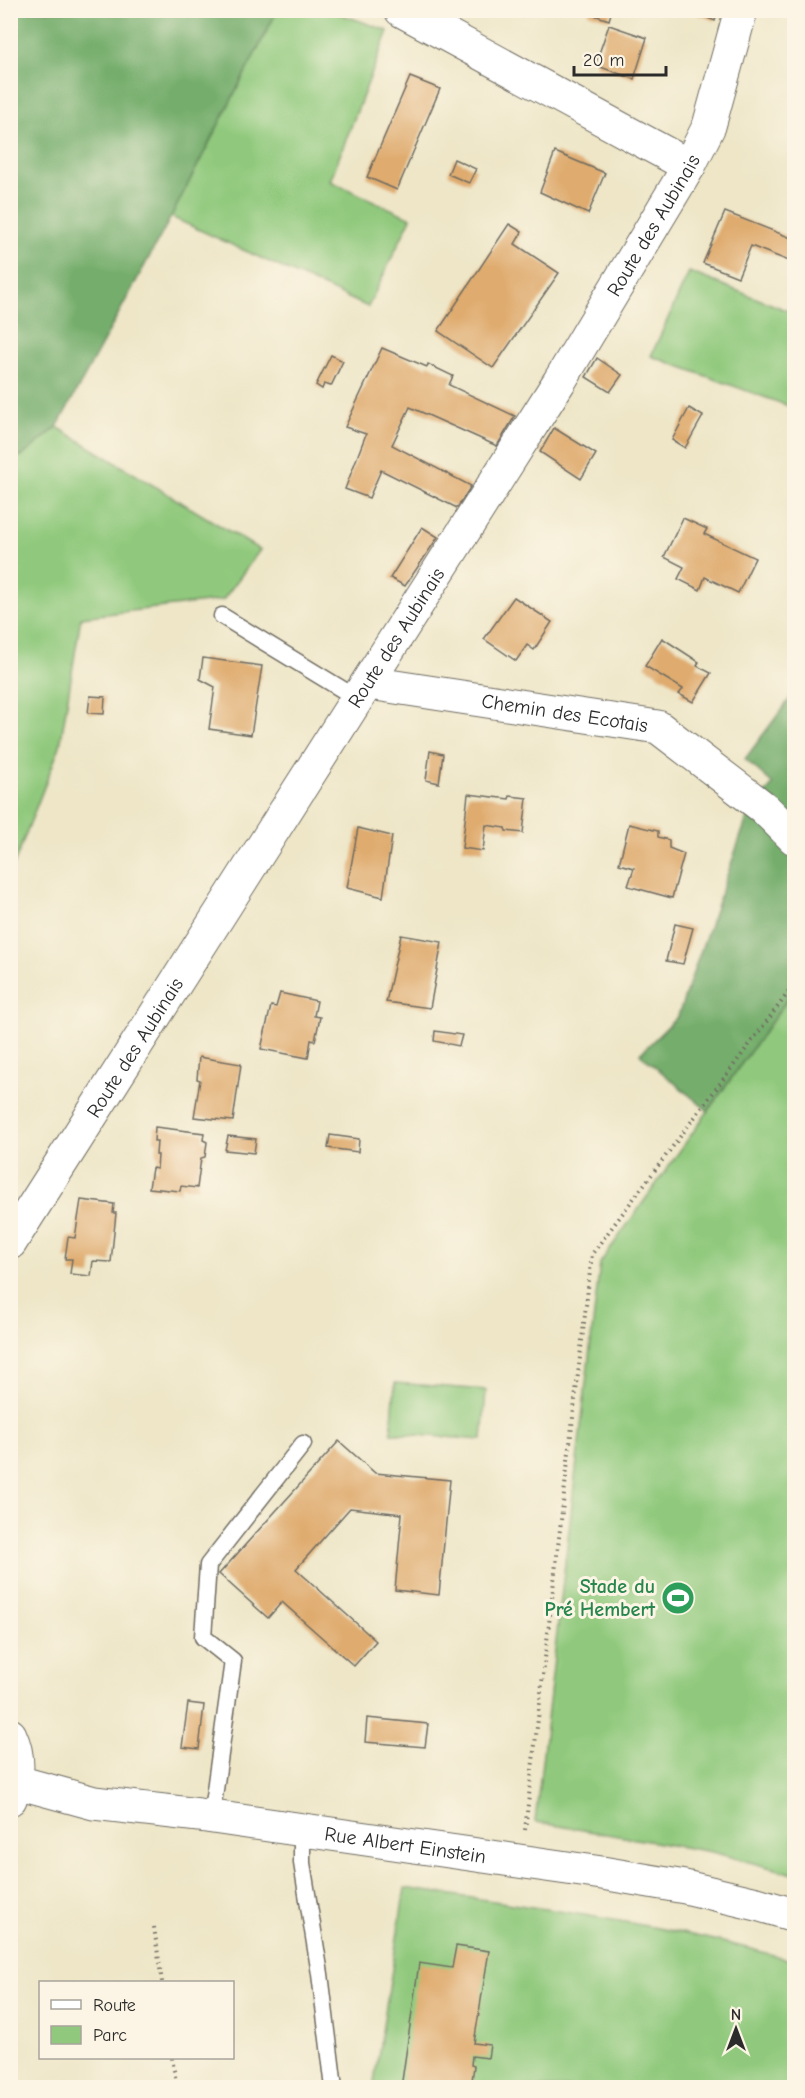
<svg xmlns="http://www.w3.org/2000/svg" width="805" height="2098" font-family="'Comic Neue',sans-serif">
	<style>
		.green { fill: #90c97d; stroke: #5e7a54; stroke-width: 1.5 }
		.forest { fill: #74ad6c; stroke: #506c4c; stroke-width: 1.5 }
		.building { fill: #dfab6e }
		.lines { fill: none; stroke-linecap: round; stroke-linejoin: round }
		.lane-casing { stroke: #6f6c62; stroke-width: 19 }
		.street-casing { stroke: #6f6c62; stroke-width: 35 }
		.secondary-casing { stroke: #6f6c62; stroke-width: 35 }
		.path { stroke: #6f6c62; stroke-width: 4; stroke-dasharray: 1.5 4.5; stroke-linecap: butt }
		.lane { stroke: #fff; stroke-width: 16 }
		.street { stroke: #fff; stroke-width: 33 }
		.secondary { stroke: #fff; stroke-width: 33 }
		.labels { text-anchor: middle; dominant-baseline: central; stroke-width: 6; stroke-linejoin: round; paint-order: stroke }
		.street-label { font-size: 20px; fill: #2b2b2b; stroke: #fcf5e5 }
		.leisure-label { font-size: 20px; font-weight: bold; fill: #27864d; stroke: #fcf5e5; text-anchor: end }
	</style>
	<rect width="100%" height="100%" fill="#fcf5e5"/>
	<filter id="ink" filterUnits="userSpaceOnUse"><feTurbulence type="fractalNoise" baseFrequency=".0167" numOctaves="2"/><feDisplacementMap in="SourceGraphic" scale="12" xChannelSelector="R" yChannelSelector="G"/><feConvolveMatrix kernelMatrix="1 2 1 2 8 2 1 2 1" color-interpolation-filters="sRGB"/></filter>
	<filter id="wash" filterUnits="userSpaceOnUse"><feTurbulence type="fractalNoise" baseFrequency=".008" numOctaves="4" result="noise"/><feDisplacementMap in="SourceGraphic" scale="24" xChannelSelector="R" yChannelSelector="G"/><feGaussianBlur stdDeviation="1.35" result="paint"/><feColorMatrix in="noise" values="0 0 0 0 0 0 0 0 0 0 0 0 0 0 0 0 0 1.4 0 .05"/><feComposite in="paint" operator="in"/></filter>
	<g filter="url(#wash)">
		<rect width="100%" height="100%" fill="#eee6c7"/>
		<g class="green">
			<polygon points="277,11 332,11 388,31 330,181 411,218 368,307 171,217"/>
			<polygon points="689,272 794,313 794,408 651,356"/>
			<polygon points="57,427 260,550 223,600 81,617 60,746 11,872 11,457 22,456"/>
			<polygon points="794,990 794,1874 712,1852 535,1822 600,1263"/>
			<polygon points="395,1383 486,1390 482,1440 391,1433"/>
			<path d="M405 1888C535 1908 667 1923 794 1961V2087L373 2088Z"/>
		</g>
		<g class="forest">
			<polygon points="10,11 277,11 171,217 57,427 22,456 11,457"/>
			<polygon points="794,693 794,990 708,1111 640,1054 678,1016 748,815 773,784 745,759"/>
		</g>
		<g id="blocks">
			<g class="building">
				<polygon points="589,10 612,10 609,20 588,13"/>
				<polygon points="688,10 718,10 715,21"/>
				<polygon points="609,25 647,38 634,79 595,65"/>
				<polygon points="410,77 440,89 397,190 367,177"/>
				<polygon points="555,152 605,173 588,214 540,192"/>
				<polygon points="454,159 476,169 469,183 448,174"/>
				<polygon points="725,212 794,239 794,263 751,246 738,277 703,263"/>
				<polygon points="509,224 522,232 515,244 559,273 493,368 438,331"/>
				<polygon points="382,348 427,367 428,364 453,376 449,385 515,416 497,446 410,407 392,445 471,486 457,508 381,470 369,498 345,489 366,434 345,427"/>
				<polygon points="331,355 343,361 331,386 324,384 322,389 316,385"/>
				<polygon points="597,358 622,375 610,392 586,377"/>
				<polygon points="689,408 703,416 685,448 672,440"/>
				<polygon points="554,428 596,454 581,479 540,452"/>
				<polygon points="683,518 707,529 704,534 755,558 738,593 705,577 700,590 678,579 684,567 664,557"/>
				<polygon points="422,527 438,537 405,586 390,578"/>
				<polygon points="514,597 552,622 534,650 527,645 516,661 484,639"/>
				<polygon points="662,638 699,662 697,666 711,673 693,702 679,694 683,689 645,666"/>
				<polygon points="203,658 262,666 251,735 209,729 215,687 200,679"/>
				<polygon points="90,696 105,697 104,714 88,713"/>
				<polygon points="430,751 443,754 439,783 426,780"/>
				<polygon points="468,794 509,799 510,796 527,798 523,833 506,831 505,828 486,825 483,851 462,848"/>
				<polygon points="629,824 658,831 658,837 669,840 669,848 684,854 672,898 628,886 634,868 619,864"/>
				<polygon points="358,828 392,836 383,897 347,888"/>
				<polygon points="675,924 693,928 683,964 666,961"/>
				<polygon points="401,935 442,942 430,1008 386,1002"/>
				<polygon points="280,993 317,1001 314,1016 320,1017 315,1041 311,1040 308,1058 261,1049 271,1006 276,1007"/>
				<polygon points="435,1031 462,1035 459,1046 434,1041"/>
				<polygon points="199,1057 241,1064 233,1121 194,1117 200,1080 197,1079"/>
				<polygon points="155,1127 204,1133 203,1140 207,1142 205,1157 201,1158 197,1188 181,1186 180,1191 149,1188 152,1168 157,1169 158,1155 156,1155 157,1141 154,1141"/>
				<polygon points="330,1135 359,1139 358,1152 328,1148"/>
				<polygon points="228,1136 256,1139 254,1153 225,1150"/>
				<polygon points="81,1200 114,1204 113,1213 116,1213 111,1262 93,1261 91,1276 70,1274 72,1259 65,1259 68,1237 75,1238"/>
				<polygon points="339,1441 375,1473 450,1480 439,1595 395,1590 402,1514 350,1508 296,1569 376,1641 354,1666 282,1602 268,1618 219,1574"/>
				<polygon points="188,1703 204,1705 199,1749 182,1747"/>
				<polygon points="367,1718 428,1724 425,1747 365,1742"/>
				<polygon points="456,1946 489,1951 474,2043 490,2045 488,2058 472,2056 471,2065 474,2066 471,2088 401,2088 419,1963 452,1968"/>
			</g>
		</g>
	</g>
	<g filter="url(#ink)">
		<use href="#blocks" fill-opacity="0" stroke="#6f6c62" stroke-width="1.5"/>
		<g class="lines">
			<defs>
				<g id="lane">
					<polyline points="222,616 358,699"/>
					<polyline points="209,1816 214,1797 233,1661 203,1637 208,1565 303,1444"/>
					<polyline points="302,1829 302,1863 320,1974 334,2088"/>
				</g>
				<g id="street">
					<polyline points="401,10 689,166"/>
					<path id="s1" d="M369 683 658 727 764 808 794 838"/>
					<path id="s2" d="M10 1243 559 382 689 166 709 126 741 10"/>
				</g>
				<g id="secondary">
					<path d="M10 1735C20 1757 19 1777 10 1799"/>
					<path id="s3" d="M17 1782 94 1803 199 1815 602 1873 685 1887 757 1904 794 1915"/>
				</g>
			</defs>
			<use href="#lane" class="lane-casing"/>
			<use href="#street" class="street-casing"/>
			<use href="#secondary" class="secondary-casing"/>
			<g class="path">
				<polyline points="525,1830 592,1254 794,985"/>
				<polyline points="154,1927 162,1982"/>
				<polyline points="172,2058 177,2088"/>
			</g>
			<use href="#lane" class="lane"/>
			<use href="#street" class="street"/>
			<use href="#secondary" class="secondary"/>
		</g>
	</g>
	<defs>
		<symbol id="stadium-disc" viewBox="-11 -11 22 22"><circle r="9.5" fill="#2e9e5b" stroke="#fcf5e5"/><path d="M0-5a6.5 5 0 1 0 0 10a6.5 5 0 1 0 0-10ZM-3.5-1.8h7v3.6h-7Z" fill="#fff"/></symbol>
	</defs>
	<g fill-rule="evenodd">
		<use href="#stadium-disc" x="659" y="1579" width="38" height="38"/>
	</g>
	<g class="labels">
		<g class="street-label">
			<text stroke="none"><textPath href="#s2" startOffset="1204">Route des Aubinais</textPath></text>
			<text stroke="none"><textPath href="#s2" startOffset="718">Route des Aubinais</textPath></text>
			<text stroke="none"><textPath href="#s1" startOffset="198">Chemin des Ecotais</textPath></text>
			<text stroke="none"><textPath href="#s2" startOffset="232">Route des Aubinais</textPath></text>
			<text stroke="none"><textPath href="#s3" startOffset="394">Rue Albert Einstein</textPath></text>
		</g>
		<g class="leisure-label">
			<text x="655" y="1586">Stade du<tspan x="655" dy="23">Pré Hembert</tspan></text>
		</g>
	</g>
	<rect width="805" height="2098" fill="none" stroke="#fcf5e5" stroke-width="36"/>
	<rect x="39" y="1981" width="195" height="78" fill="#fcf5e5" stroke="#a8a49b" stroke-width="1.5"/>
	<rect x="51" y="2000" width="30" height="9" fill="#ffffff" stroke="#a8a49b" stroke-width="1.5"/>
	<text x="93" y="2011" font-size="18" fill="#2b2b2b">Route</text>
	<rect x="51" y="2026" width="30" height="18" fill="#90c97d" stroke="#a8a49b" stroke-width="1.5"/>
	<text x="93" y="2041" font-size="18" fill="#2b2b2b">Parc</text>
	<g transform="translate(736 2029)" stroke="#fcf5e5" stroke-width="4.5" paint-order="stroke">
	<path d="M0-4.5L10 22L0 15L-10 22Z" fill="#2b2b2b"/>
	<text y="-9" font-size="16" font-weight="bold" text-anchor="middle" fill="#2b2b2b">N</text>
	</g>
	<path d="M574 66v9h92v-9" fill="none" stroke="#2b2b2b" stroke-width="3"/>
	<text x="583" y="66" font-size="18" fill="#2b2b2b" stroke="#fcf5e5" stroke-width="4.5" paint-order="stroke">20 m</text>
</svg>
